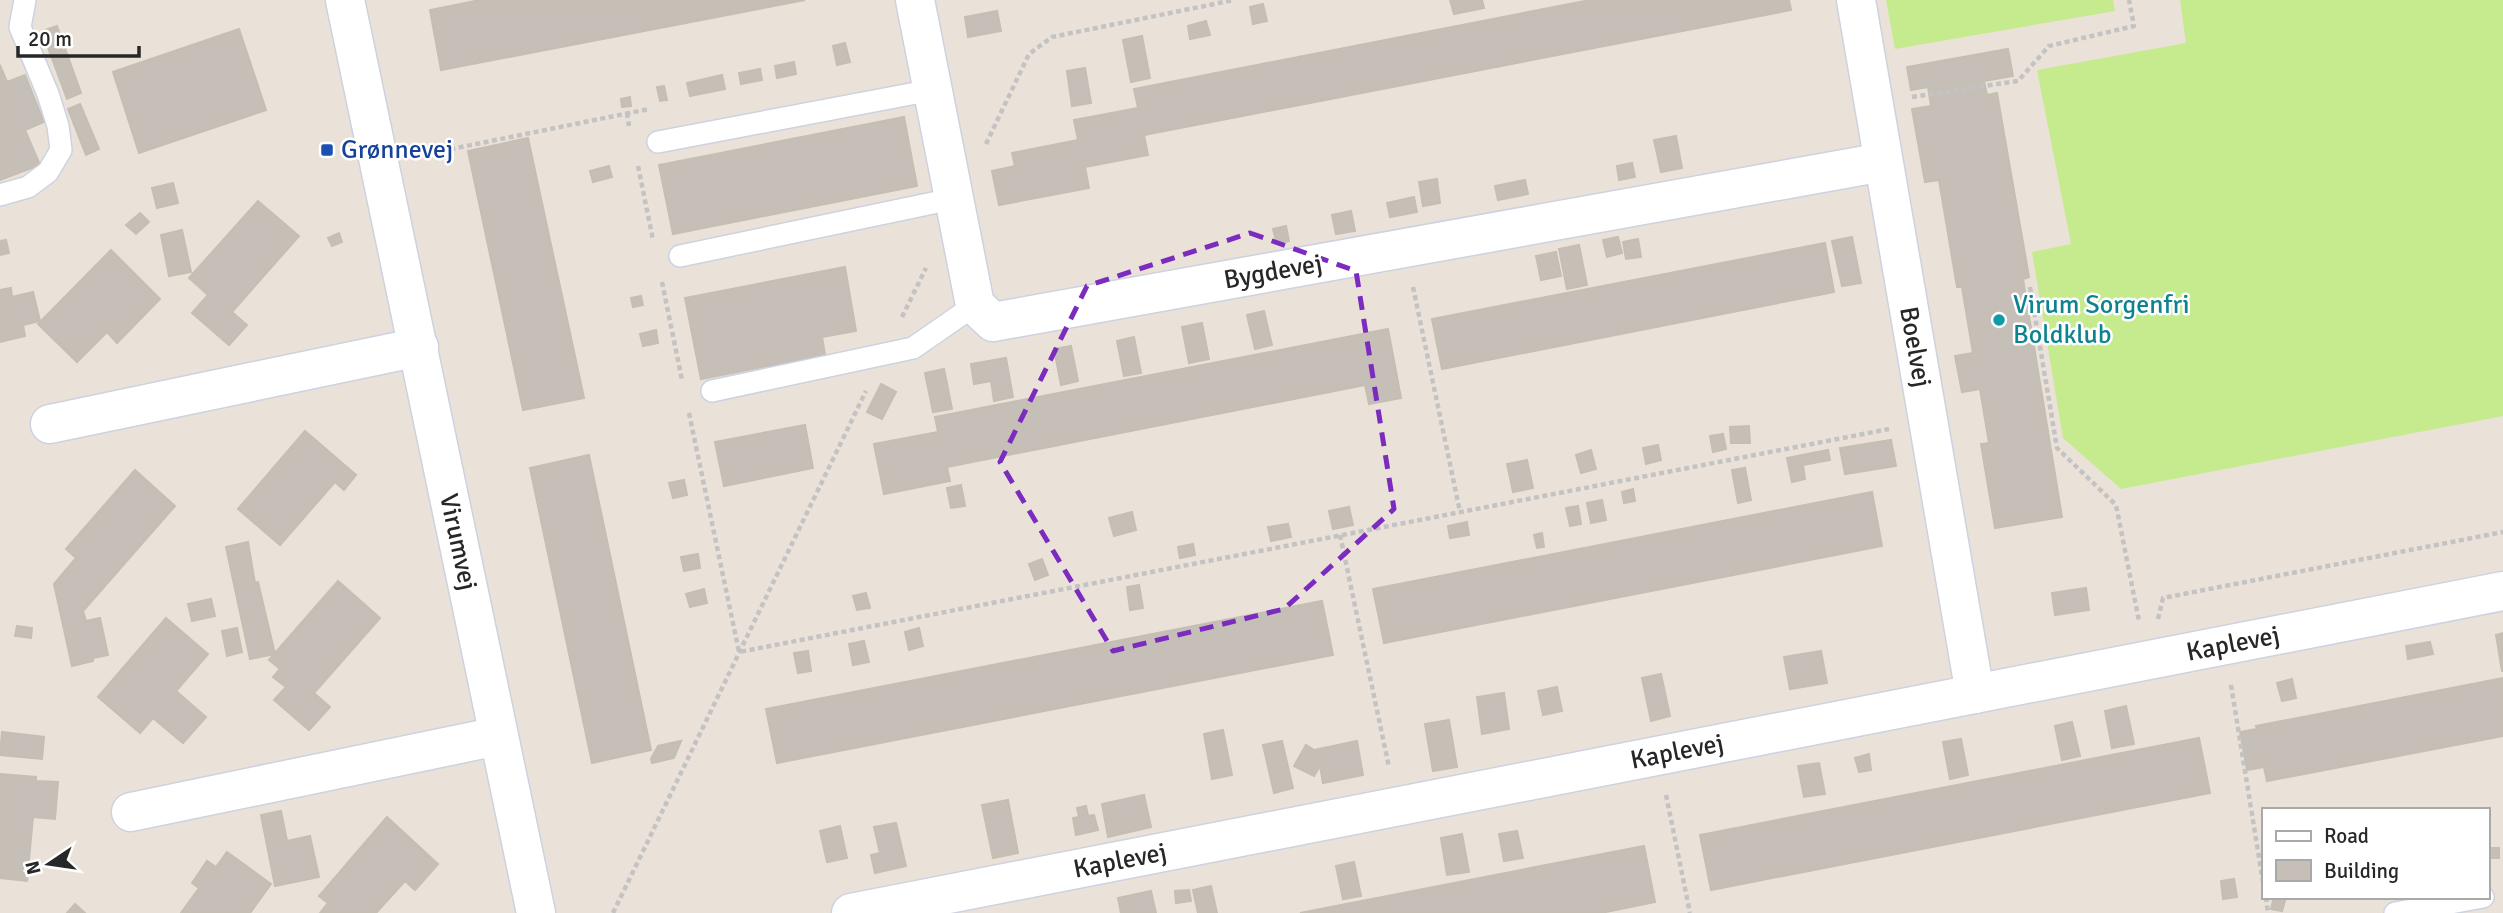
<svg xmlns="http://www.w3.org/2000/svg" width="2503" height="913" font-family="Signika,sans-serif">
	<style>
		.pitch { fill: #c6eb8e }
		.building { fill: #c5bfb8; stroke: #c5beb2; stroke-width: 2 }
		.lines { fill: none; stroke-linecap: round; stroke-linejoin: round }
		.lane-casing { stroke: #cdd2e1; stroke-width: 24 }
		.street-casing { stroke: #cdd2e1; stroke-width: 41 }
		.secondary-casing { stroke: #cdd2e1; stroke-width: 41 }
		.path { stroke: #c3c3c3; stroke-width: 4.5; stroke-dasharray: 5 3.5; stroke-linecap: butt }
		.lane { stroke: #fff; stroke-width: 21 }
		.street { stroke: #fff; stroke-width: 38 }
		.secondary { stroke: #fff; stroke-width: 38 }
		.marked { fill: none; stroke: #7b2cbf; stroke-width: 5; stroke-dasharray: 14 9; stroke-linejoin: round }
		.transit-dot { fill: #1a4fb4; stroke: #fff; stroke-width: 2.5 }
		.culture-dot { fill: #0f9aa8; stroke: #fff; stroke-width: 2.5 }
		.labels { text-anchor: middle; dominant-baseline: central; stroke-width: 5; stroke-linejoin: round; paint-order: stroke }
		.transit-label { font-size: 26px; fill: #164399; stroke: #fff; text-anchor: start }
		.street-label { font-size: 26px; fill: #272727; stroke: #fff }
		.culture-label { font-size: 26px; fill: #0d838f; stroke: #fff; text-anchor: start }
	</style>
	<rect width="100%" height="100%" fill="#eae2d8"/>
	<g class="pitch">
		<polygon points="1886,0 2113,0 2115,11 1895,49"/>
		<polygon points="2180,0 2503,0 2503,416 2121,489 2063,438 2032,252 2071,244 2037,70 2186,43"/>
	</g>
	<g class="building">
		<polygon points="480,0 805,0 441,70 430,10"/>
		<polygon points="1450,0 1482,0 1484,8 1454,14"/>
		<polygon points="1590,0 1789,0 1791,10 1144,135 1148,155 1085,167 1089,188 999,205 992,171 1015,166 1012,153 1078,140 1074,120 1138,108 1134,89"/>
		<polygon points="1263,4 1267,21 1253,24 1250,7"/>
		<polygon points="997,11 1001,31 968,37 965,17"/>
		<polygon points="1206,21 1210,35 1190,39 1188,26"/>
		<polygon points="57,26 81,93 67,99 42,31"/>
		<polygon points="239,29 266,110 139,153 113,72"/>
		<polygon points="1142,36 1150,78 1131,82 1123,40"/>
		<polygon points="845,43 850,62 837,65 833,46"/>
		<polygon points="2008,49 2013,76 1984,81 1987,95 1997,93 2029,277 2023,279 2062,517 1995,528 1981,444 1989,443 1980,389 1962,392 1955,356 1973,353 1962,287 1957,287 1939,180 1925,182 1912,109 1931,106 1928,87 1911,90 1907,67"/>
		<polygon points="794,62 796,74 777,78 775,66"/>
		<polygon points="0,65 7,82 25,75 44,122 25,130 40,165 0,180"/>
		<polygon points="1085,68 1091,103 1072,106 1067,71"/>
		<polygon points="760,69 762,80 741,84 739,73"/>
		<polygon points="722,75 725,89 690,96 687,83"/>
		<polygon points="664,86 667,100 660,101 657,87"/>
		<polygon points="630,97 631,106 622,107 621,99"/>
		<polygon points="80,104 99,149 86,155 68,109"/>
		<polygon points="904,117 917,186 673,234 659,165"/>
		<polygon points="1676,136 1682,168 1661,172 1654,140"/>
		<polygon points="528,138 584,398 523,410 468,151"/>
		<polygon points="1632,163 1635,177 1619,180 1617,166"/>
		<polygon points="609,166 612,177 593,182 590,171"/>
		<polygon points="1437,179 1440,203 1423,206 1419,182"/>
		<polygon points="1525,180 1528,194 1498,200 1495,186"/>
		<polygon points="173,183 178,203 157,208 152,188"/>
		<polygon points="1414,197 1417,212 1390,217 1387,203"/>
		<polygon points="258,201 299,236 232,312 247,325 229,345 192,313 208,295 189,278"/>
		<polygon points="1351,211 1355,231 1336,234 1332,215"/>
		<polygon points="140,213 149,222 136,234 126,225"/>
		<polygon points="1286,226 1289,241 1277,244 1273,229"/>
		<polygon points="182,230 191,272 169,276 161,235"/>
		<polygon points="339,233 342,242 332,246 328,238"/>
		<polygon points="1618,237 1622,253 1607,257 1603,240"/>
		<polygon points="1852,237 1861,283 1842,286 1832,241"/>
		<polygon points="1638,239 1641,257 1626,259 1623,242"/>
		<polygon points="6,240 9,253 0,255 0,241"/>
		<polygon points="1825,243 1834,292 1442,369 1432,319"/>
		<polygon points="1579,245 1587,285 1567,289 1559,249"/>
		<polygon points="111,250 160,299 117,343 107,332 77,362 38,324"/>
		<polygon points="1556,252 1561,276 1541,280 1536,256"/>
		<polygon points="845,267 856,331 822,337 825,355 701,379 685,298"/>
		<polygon points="11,288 12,297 33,292 40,321 23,325 25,336 0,342 0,290"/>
		<polygon points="641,296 643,305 633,307 631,298"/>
		<polygon points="1264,311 1272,345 1255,349 1247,315"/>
		<polygon points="1202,323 1209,359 1189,363 1182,327"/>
		<polygon points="1388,329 1401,398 1369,404 1365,385 947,467 950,481 884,494 874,444 938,432 935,417"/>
		<polygon points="656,330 658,343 643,346 640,334"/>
		<polygon points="1134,337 1141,373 1124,376 1117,341"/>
		<polygon points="1071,346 1078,381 1061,385 1054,349"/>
		<polygon points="1006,358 1013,397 994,401 991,381 974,384 971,364"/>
		<polygon points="944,369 952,409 933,412 925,373"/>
		<polygon points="881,384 896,392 882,419 867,412"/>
		<polygon points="805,425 813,468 724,486 715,442"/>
		<polygon points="1749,426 1750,443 1731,443 1730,427"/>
		<polygon points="305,431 356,475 344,490 335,482 280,545 238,509"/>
		<polygon points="1723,434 1726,449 1713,452 1710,436"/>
		<polygon points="1891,440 1896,466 1845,474 1840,448"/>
		<polygon points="1658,445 1661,460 1646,464 1643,448"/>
		<polygon points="1591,450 1596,469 1581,473 1576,455"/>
		<polygon points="1828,450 1830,460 1803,465 1805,479 1792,482 1787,458"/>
		<polygon points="589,455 651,750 592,763 530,468"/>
		<polygon points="1527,460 1533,488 1513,492 1507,464"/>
		<polygon points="1745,468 1751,500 1738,503 1732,470"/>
		<polygon points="135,470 175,506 83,611 86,621 100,618 108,655 93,658 93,661 72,666 54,584 76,558 66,549"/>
		<polygon points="684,480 687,495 673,498 669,483"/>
		<polygon points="961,485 965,506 951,508 947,488"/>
		<polygon points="1633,489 1635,501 1624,503 1622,492"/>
		<polygon points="1872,492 1882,546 1384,643 1373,589"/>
		<polygon points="1602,500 1606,520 1591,523 1587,503"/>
		<polygon points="1578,506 1581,524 1570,526 1566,508"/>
		<polygon points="1349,507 1353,525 1333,529 1329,511"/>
		<polygon points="1132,512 1136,530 1114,536 1109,518"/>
		<polygon points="1467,522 1469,535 1450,538 1448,526"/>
		<polygon points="1288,524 1291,537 1271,541 1268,527"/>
		<polygon points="1542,533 1544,547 1537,548 1534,535"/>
		<polygon points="248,542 255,583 258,582 275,654 250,659 226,547"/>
		<polygon points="1193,544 1195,555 1180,558 1178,547"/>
		<polygon points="698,554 700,568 684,571 681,557"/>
		<polygon points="1042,559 1048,575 1035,580 1029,564"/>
		<polygon points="338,581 380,618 314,693 330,707 309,730 274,700 286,687 273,677 280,669 269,660"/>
		<polygon points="1139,585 1143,608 1130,610 1127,587"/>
		<polygon points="2086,588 2089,610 2055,615 2052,593"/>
		<polygon points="704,589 707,603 690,607 686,594"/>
		<polygon points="866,593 870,608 857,610 853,596"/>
		<polygon points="211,599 215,616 192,621 188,604"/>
		<polygon points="1322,601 1333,655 777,763 766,709"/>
		<polygon points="166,618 208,654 176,691 206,717 183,743 153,718 140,733 98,697"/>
		<polygon points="17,626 32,628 31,638 15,636"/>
		<polygon points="237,628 242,652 227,656 222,631"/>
		<polygon points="919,628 923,646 909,650 905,632"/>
		<polygon points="2503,633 2503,671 2502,671 2496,635"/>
		<polygon points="864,641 869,662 853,665 849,644"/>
		<polygon points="2430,642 2433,654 2408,659 2406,646"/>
		<polygon points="808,651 811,671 798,673 794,653"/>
		<polygon points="1821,651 1827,683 1790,689 1784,657"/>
		<polygon points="1661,674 1670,716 1651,721 1642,678"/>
		<polygon points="2503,678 2503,736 2267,781 2264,767 2247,770 2240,732 2257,729 2256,726"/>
		<polygon points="2292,679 2296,698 2282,701 2277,683"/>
		<polygon points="1557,687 1562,711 1543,715 1538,691"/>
		<polygon points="1504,693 1509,729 1482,734 1477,697"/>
		<polygon points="2126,706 2134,744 2112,748 2105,711"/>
		<polygon points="1449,720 1457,767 1433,771 1425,724"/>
		<polygon points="2072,722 2080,756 2062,760 2055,726"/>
		<polygon points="1223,730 1232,775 1212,779 1204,734"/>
		<polygon points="2,732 44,737 42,759 0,755"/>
		<polygon points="2199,738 2210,793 1711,890 1700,835"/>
		<polygon points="1961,739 1968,775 1950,779 1943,742"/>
		<polygon points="681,741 674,758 652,763 651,759 658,746"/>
		<polygon points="1282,741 1293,788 1274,793 1263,745"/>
		<polygon points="1357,741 1363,775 1323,783 1320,766 1314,776 1294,766 1306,745 1314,750"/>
		<polygon points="1869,754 1871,770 1859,772 1855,758"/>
		<polygon points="1819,763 1825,794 1804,797 1798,766"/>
		<polygon points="0,774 36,777 36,781 58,782 55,819 33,817 27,881 0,878"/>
		<polygon points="1144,795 1151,827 1108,837 1102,804"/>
		<polygon points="1008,800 1018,853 993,858 982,805"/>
		<polygon points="1086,806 1088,816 1094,815 1098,830 1076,835 1073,818 1079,817 1077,808"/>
		<polygon points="281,811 287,841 310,836 319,877 275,886 261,815"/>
		<polygon points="387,817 438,864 415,890 405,881 376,913 320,913 328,903 319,896"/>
		<polygon points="896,823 906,866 875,873 871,855 880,853 874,827"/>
		<polygon points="840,826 847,858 827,862 820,831"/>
		<polygon points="1517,831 1523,858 1504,861 1499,834"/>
		<polygon points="1462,834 1469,872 1447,875 1441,838"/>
		<polygon points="1644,846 1655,902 1601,913 1300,913"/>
		<rect x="2487" y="848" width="12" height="10"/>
		<polygon points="227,852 271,884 250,913 181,913 199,888 192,883 207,861 216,867"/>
		<polygon points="1354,862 1361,896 1343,899 1336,866"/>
		<polygon points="2234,879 2237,897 2223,899 2221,881"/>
		<polygon points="1211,886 1217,913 1198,913 1193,890"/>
		<polygon points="1189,890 1191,901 1176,903 1175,891"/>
		<polygon points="1151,891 1156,913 1121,913 1118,898"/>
		<polygon points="2274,897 2286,897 2282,911 2271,909"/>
		<polygon points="75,904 85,913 67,913"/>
	</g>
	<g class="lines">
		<defs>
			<g id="lane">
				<polyline points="658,142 932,90"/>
				<polyline points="0,195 28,187 48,172 61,150 58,126 48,94 20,27 25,0"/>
				<polyline points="680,256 952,199"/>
				<polyline points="712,391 913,348 975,305"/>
				<polyline points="2395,913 2483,897"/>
			</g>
			<g id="street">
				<polyline points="915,0 975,305 993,322 1883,162"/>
				<polyline points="1856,0 1975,694"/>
				<polyline points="50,424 419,347"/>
				<polyline points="131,812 498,736"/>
				<polyline points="851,913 2503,591"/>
			</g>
			<polyline id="secondary" points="345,0 536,913"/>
		</defs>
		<use href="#lane" class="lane-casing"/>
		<use href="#street" class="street-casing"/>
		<use href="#secondary" class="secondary-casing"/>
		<g class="path">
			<polyline points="1912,97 2018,81 2049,46 2134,26 2129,0"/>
			<polyline points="627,113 629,126"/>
			<polyline points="986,144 1029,54 1052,37 1234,0"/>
			<polyline points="417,156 649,109"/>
			<polyline points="638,166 653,240"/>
			<polyline points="662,282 682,380"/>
			<polyline points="1413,287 1460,512"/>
			<polyline points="2030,287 2057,448 2116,505 2139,621"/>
			<polyline points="902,317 926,268"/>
			<polyline points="689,413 739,652 1889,429"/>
			<polyline points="1340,535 1389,767"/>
			<polyline points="2158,619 2163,598 2503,532"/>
			<polyline points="2231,685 2263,882"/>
			<polyline points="1666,795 1690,913"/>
			<polyline points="2266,897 2268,913"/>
			<polyline points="613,913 866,391"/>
		</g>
		<use href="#lane" class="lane"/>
		<use href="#street" class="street"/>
		<use href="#secondary" class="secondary"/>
	</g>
	<path class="marked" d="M1250 233 1356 271 1394 509 1284 609 1113 651 1000 462 1087 286Z"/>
	<rect class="transit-dot" x="320" y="143" width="14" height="14" rx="3.5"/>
	<circle class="culture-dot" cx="1999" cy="320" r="7"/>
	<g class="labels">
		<g class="transit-label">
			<text x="341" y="150">Grønnevej</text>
		</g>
		<g class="street-label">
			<text transform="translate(1273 272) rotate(-10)">Bygdevej</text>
			<text transform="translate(1915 347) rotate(80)">Boelvej</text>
			<text transform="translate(458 542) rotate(78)">Virumvej</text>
			<text transform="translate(2233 644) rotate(-11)">Kaplevej</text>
			<text transform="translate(1677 752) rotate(-11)">Kaplevej</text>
			<text transform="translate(1120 861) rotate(-11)">Kaplevej</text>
		</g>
		<g class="culture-label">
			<text x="2013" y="305">Virum Sorgenfri<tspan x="2013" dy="30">Boldklub</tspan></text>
		</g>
	</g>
	<rect x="2262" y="808" width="228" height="91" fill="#ffffff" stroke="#a9a9a9" stroke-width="2"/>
	<rect x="2276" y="831" width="35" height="10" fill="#ffffff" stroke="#a9a9a9" stroke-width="2"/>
	<text x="2324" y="843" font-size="21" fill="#272727">Road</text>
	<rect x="2276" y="860" width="35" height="21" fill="#c5bfb8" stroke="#a9a9a9" stroke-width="2"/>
	<text x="2324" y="878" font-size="21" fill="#272727">Building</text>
	<g transform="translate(49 864) rotate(257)" stroke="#ffffff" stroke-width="5" paint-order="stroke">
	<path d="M0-5L12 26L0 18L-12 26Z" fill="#272727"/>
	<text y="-10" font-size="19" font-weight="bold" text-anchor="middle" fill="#272727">N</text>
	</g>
	<path d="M18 46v10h121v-10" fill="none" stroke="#272727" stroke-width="3.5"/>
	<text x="28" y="46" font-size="21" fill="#272727" stroke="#ffffff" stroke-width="5" paint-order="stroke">20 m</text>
</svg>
